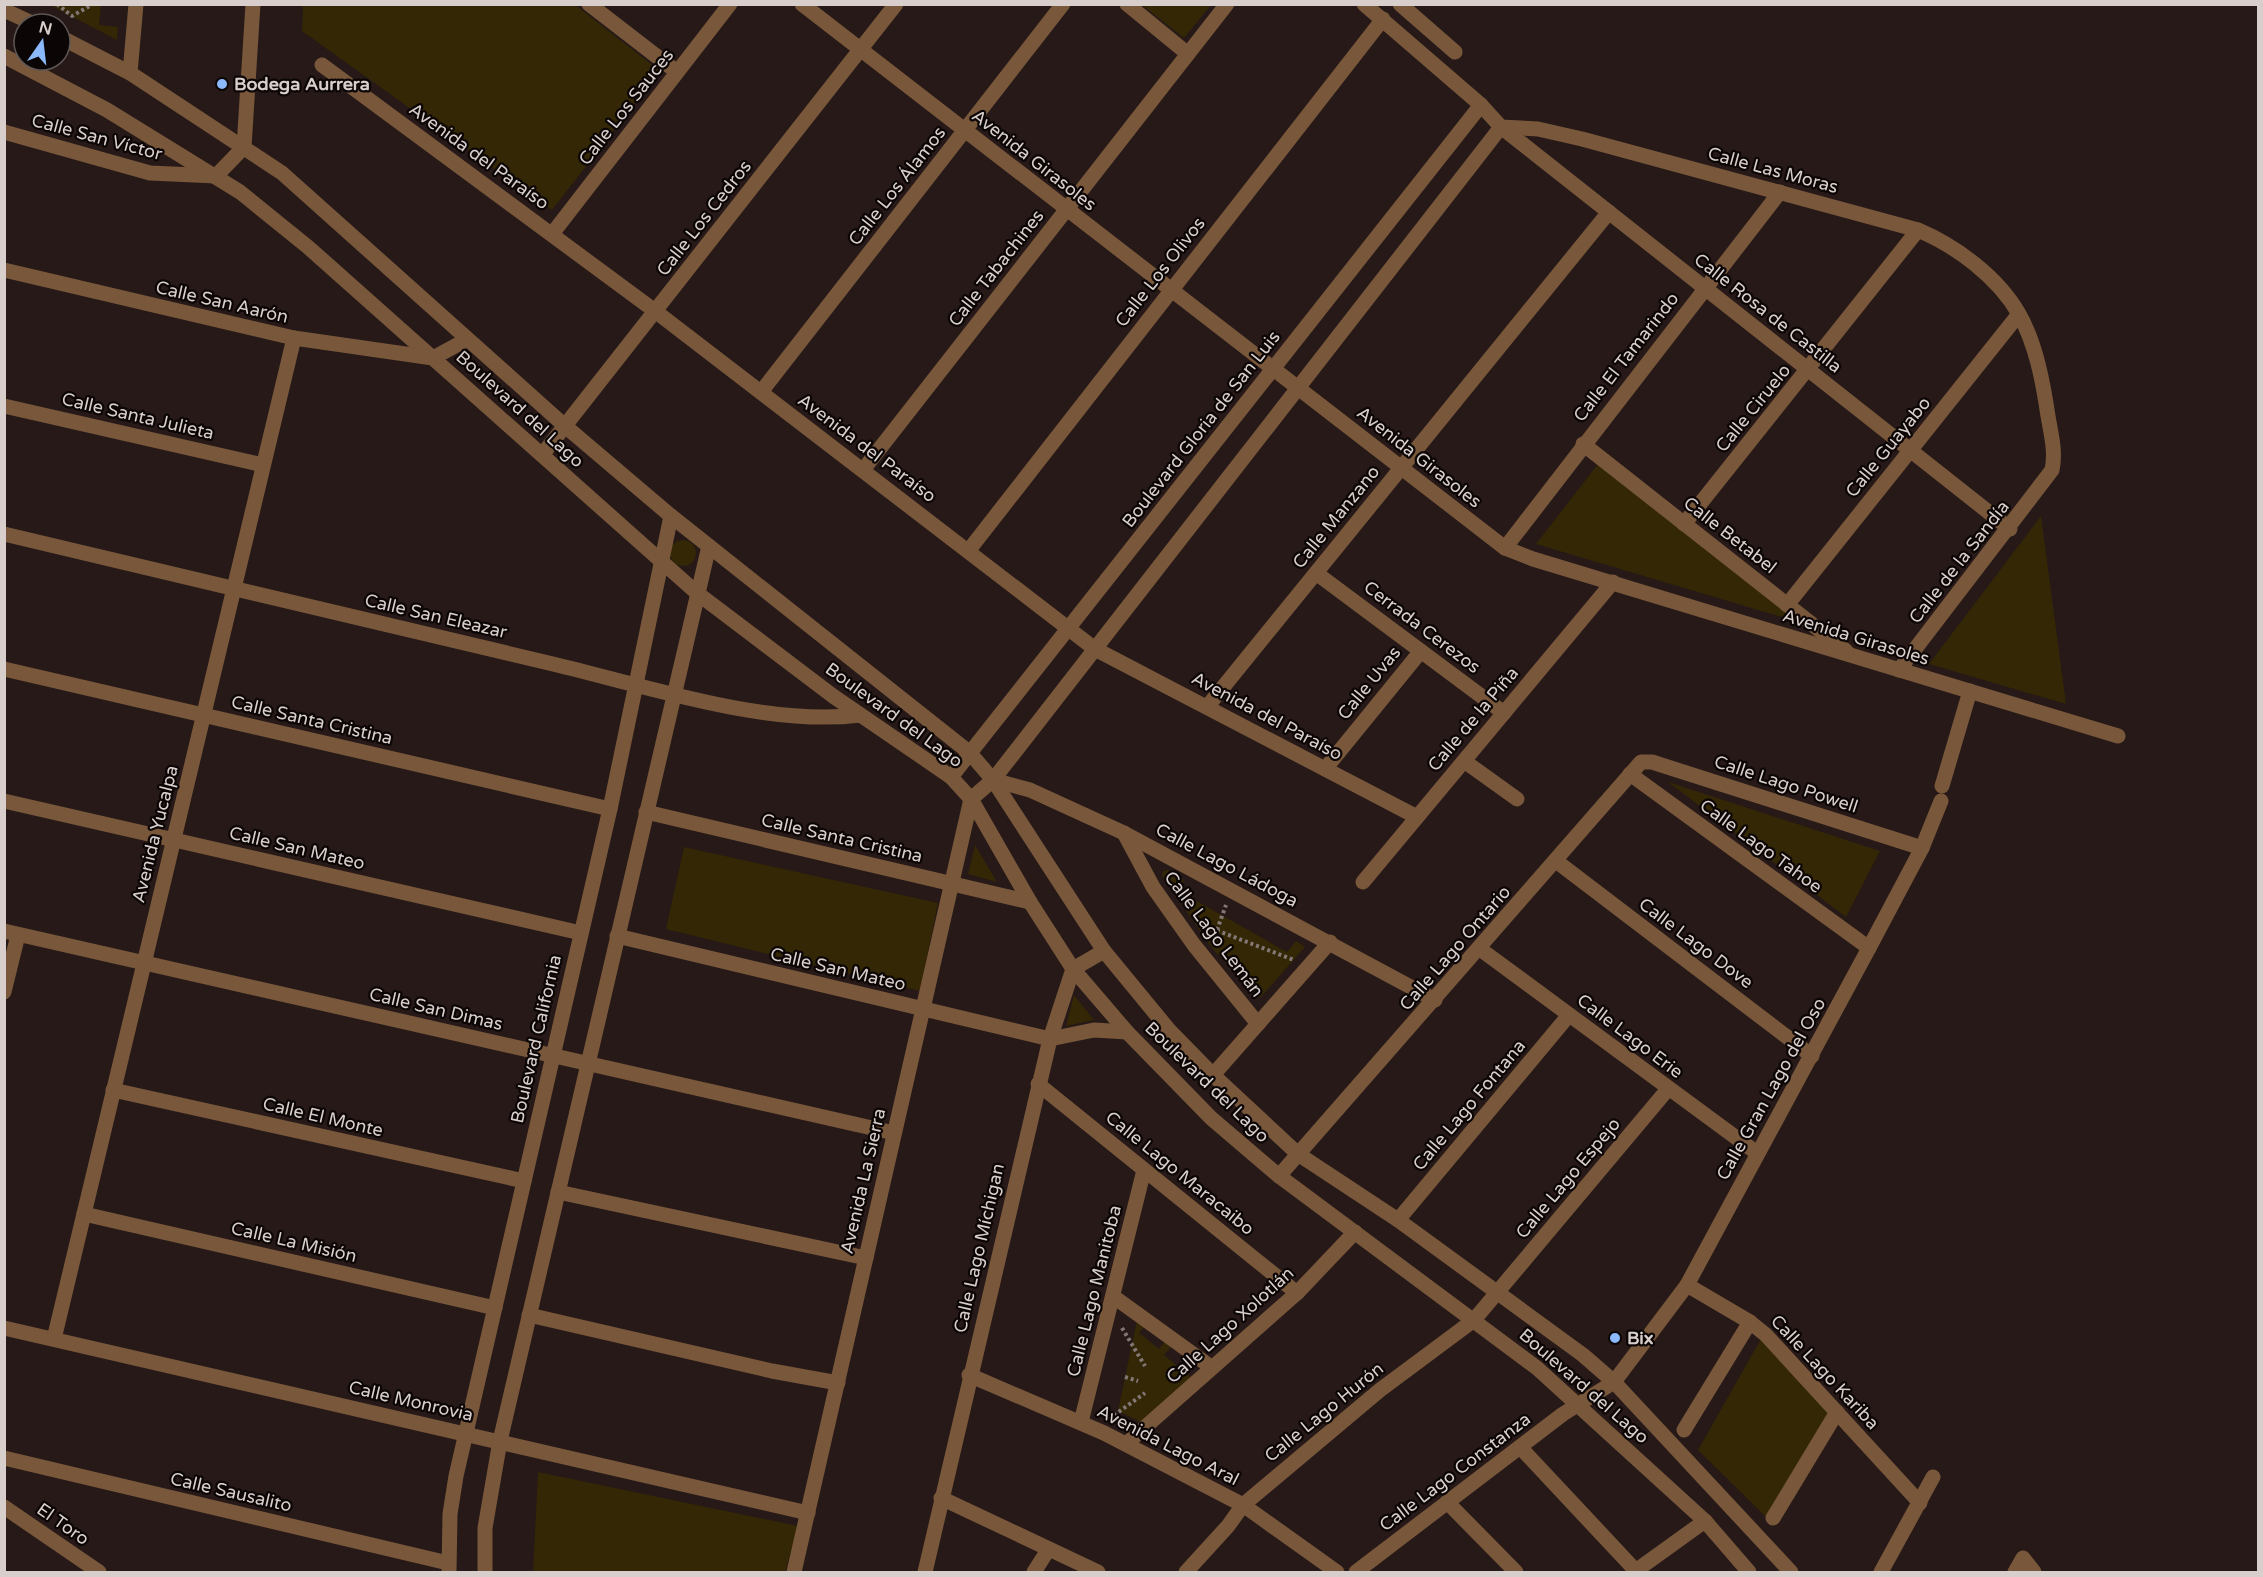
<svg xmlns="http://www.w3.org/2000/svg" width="2263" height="1577" font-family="'Varela Round',sans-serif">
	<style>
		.green { fill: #332706 }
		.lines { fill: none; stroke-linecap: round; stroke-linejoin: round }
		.path { stroke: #837876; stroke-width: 4; stroke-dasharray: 3 3; stroke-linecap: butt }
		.minor { stroke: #78573b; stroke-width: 15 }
		.poi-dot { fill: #8bb9fc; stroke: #0b0605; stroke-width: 2 }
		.labels { text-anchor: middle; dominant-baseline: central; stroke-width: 4.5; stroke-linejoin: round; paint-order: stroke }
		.poi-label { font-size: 18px; font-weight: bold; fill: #d8cfcd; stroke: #0b0605; text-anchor: start }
		.street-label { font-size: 18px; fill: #d8cfcd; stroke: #0b0605 }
	</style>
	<rect width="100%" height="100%" fill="#261917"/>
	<g class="green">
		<polygon points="574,4 660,71 552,210 302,31 303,5"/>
		<polygon points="50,5 101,5 99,25 118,27 117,40"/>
		<polygon points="1142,5 1211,5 1184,38"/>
		<polygon points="1598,464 1802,623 1536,544"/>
		<polygon points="2041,516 2066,704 1929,664"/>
		<circle cx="683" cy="553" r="13"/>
		<polygon points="1668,782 1880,851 1846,917"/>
		<polygon points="975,845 997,882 968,874"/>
		<polygon points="684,847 938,903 920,991 666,929"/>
		<polygon points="1168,870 1184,880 1179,891 1287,952 1296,941 1305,947 1261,997 1256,996 1212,948 1162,876 1163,871"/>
		<polygon points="1074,995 1094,1020 1066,1026"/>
		<polygon points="1138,1316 1150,1320 1139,1333 1159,1349 1169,1336 1176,1341 1164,1355 1193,1379 1147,1425 1118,1411"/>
		<polygon points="1762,1337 1832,1412 1773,1524 1698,1450"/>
		<polygon points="538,1472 798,1526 785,1572 533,1572"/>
	</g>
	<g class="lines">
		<g class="path">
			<polyline points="57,4 72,16 93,4"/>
			<polyline points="1200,924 1294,960"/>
			<polyline points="1217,930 1226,905"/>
			<polyline points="1122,1328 1145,1366"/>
			<polyline points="1125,1377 1138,1381"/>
			<polyline points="1109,1419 1145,1393"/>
		</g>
		<g class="minor">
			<polyline points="589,4 677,72"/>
			<polyline points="802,4 1505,548 1533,559 2118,736"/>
			<polyline points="1127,4 1188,54"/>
			<path d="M1364 4 1481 105 1501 127 1538 129 1582 139 1918 230C1956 246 1998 277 2019 314 2036 344 2043 382 2048 416 2051 434 2056 452 2052 470L1899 670"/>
			<polyline points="1400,4 1455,52"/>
			<polyline points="4,10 34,24"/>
			<polyline points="60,37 130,73 282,173 565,426 671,516 970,753 993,780 1104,951 1169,1030 1213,1075 1298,1154 1398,1220 1583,1355 1614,1382 1791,1572"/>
			<polyline points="4,56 107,110 240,192 308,247 697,593 833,696 951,777 971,799 1030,902 1073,969 1127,1032 1211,1118 1279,1176 1537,1368 1705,1521 1749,1572"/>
			<polyline points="322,65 655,311 1095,649 1417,817"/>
			<polyline points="130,73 136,4"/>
			<polyline points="4,132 150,173 216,176 244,147 253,4"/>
			<polyline points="552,234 730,4"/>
			<polyline points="4,270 294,338 433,358 466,340"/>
			<polyline points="761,392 1063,4"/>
			<polyline points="4,406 263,465"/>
			<polyline points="1583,444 1846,651"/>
			<polyline points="542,455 896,4"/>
			<polyline points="863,470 1227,4"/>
			<polyline points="1684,524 1918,230"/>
			<path d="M4 534C187 578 370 621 553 664 646 686 766 727 860 715"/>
			<polyline points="1505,548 1780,192"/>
			<polyline points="969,550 1383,19"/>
			<polyline points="1316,573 1504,713"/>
			<polyline points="1787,605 2019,314"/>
			<polyline points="4,669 610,809"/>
			<polyline points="1207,707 1609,212"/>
			<polyline points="1464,761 1517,799"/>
			<polyline points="1325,769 1421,651"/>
			<polyline points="1630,774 1869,948"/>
			<polyline points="951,777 1481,105"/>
			<polyline points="993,780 1030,790 1124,833 1435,1000"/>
			<polyline points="1942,786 1970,691"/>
			<polyline points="4,801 581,933"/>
			<polyline points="646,812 1030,902"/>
			<polyline points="1124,833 1153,887 1194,945 1258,1024"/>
			<polyline points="1556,861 1812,1056"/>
			<polyline points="1363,882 1613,582"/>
			<polyline points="4,931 894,1133"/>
			<polyline points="617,936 1050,1039 1094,1030 1127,1032"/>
			<polyline points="1480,949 1757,1153"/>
			<polyline points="4,992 18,935"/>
			<polyline points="1213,1075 1330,942"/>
			<polyline points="1038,1084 1297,1293"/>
			<polyline points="113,1090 524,1181"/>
			<polyline points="1279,1176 1641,762 1652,762 1922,848"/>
			<polyline points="558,1192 866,1258"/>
			<polyline points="84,1214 495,1308"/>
			<polyline points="1398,1220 1569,1015"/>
			<polyline points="1687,1285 1750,1322 1766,1335 1920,1503"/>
			<polyline points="1114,1297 1211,1367"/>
			<polyline points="529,1315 772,1371 838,1383"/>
			<polyline points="4,1328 808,1513"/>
			<polyline points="54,1339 294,338"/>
			<polyline points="969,1375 1104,1433 1243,1505 1337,1572"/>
			<polyline points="1081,1422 1144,1170"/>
			<polyline points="1684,1430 1750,1322"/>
			<polyline points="1126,1444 1297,1293 1355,1232"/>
			<polyline points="1520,1447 1636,1571"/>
			<polyline points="4,1458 448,1563"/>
			<polyline points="941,1498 1098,1572"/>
			<polyline points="1447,1502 1516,1572"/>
			<polyline points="4,1507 99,1572"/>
			<polyline points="1773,1518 1837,1412"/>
			<polyline points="449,1572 450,1514 456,1476 610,809 671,516"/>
			<polyline points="485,1572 485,1528 500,1441 709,546"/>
			<polyline points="794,1572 971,799 993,780 1501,127 2010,529"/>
			<polyline points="925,1572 1050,1039 1073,969 1104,951"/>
			<polyline points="1034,1572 1048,1550"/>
			<polyline points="1186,1572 1228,1526 1243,1505 1380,1390 1474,1320 1668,1089"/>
			<polyline points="1356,1572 1563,1414 1614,1382 1687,1285 1869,948 1922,848 1941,801"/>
			<polyline points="1634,1572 1705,1521"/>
			<polyline points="1881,1572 1933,1477"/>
			<polyline points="2015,1572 2023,1558 2034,1572"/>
		</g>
	</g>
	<g class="poi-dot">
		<circle cx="222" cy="84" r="6"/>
		<circle cx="1615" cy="1338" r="6"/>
	</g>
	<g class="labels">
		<g class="poi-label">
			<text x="234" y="84">Bodega Aurrera</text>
			<text x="1627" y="1338">Bix</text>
		</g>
		<g class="street-label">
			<text transform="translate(626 107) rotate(-52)">Calle Los Sauces</text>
			<text transform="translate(97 137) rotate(15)">Calle San Víctor</text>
			<text transform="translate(479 156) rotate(36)">Avenida del Paraíso</text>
			<text transform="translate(1034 160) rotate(38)">Avenida Girasoles</text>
			<text transform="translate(1773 170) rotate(15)">Calle Las Moras</text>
			<text transform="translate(897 186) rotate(-52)">Calle Los Álamos</text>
			<text transform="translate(704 218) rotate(-52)">Calle Los Cedros</text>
			<text transform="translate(996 268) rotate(-52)">Calle Tabachines</text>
			<text transform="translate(1160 272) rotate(-52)">Calle Los Olivos</text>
			<text transform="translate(222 302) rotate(13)">Calle San Aarón</text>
			<text transform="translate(1768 313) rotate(38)">Calle Rosa de Castilla</text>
			<text transform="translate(1626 357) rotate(-52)">Calle El Tamarindo</text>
			<text transform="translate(1753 408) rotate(-51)">Calle Ciruelo</text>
			<text transform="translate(520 409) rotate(42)">Boulevard del Lago</text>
			<text transform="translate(138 416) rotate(13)">Calle Santa Julieta</text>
			<text transform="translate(1201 429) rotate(-52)">Boulevard Gloria de San Luis</text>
			<text transform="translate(1888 447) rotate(-51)">Calle Guayabo</text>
			<text transform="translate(867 448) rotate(37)">Avenida del Paraíso</text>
			<text transform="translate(1419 457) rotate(38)">Avenida Girasoles</text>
			<text transform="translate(1336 517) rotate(-51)">Calle Manzano</text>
			<text transform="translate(1730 535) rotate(38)">Calle Betabel</text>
			<text transform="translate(1959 562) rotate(-52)">Calle de la Sandía</text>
			<text transform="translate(436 616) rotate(13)">Calle San Eleazar</text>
			<text transform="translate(1422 627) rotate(37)">Cerrada Cerezos</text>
			<text transform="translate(1856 637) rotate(17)">Avenida Girasoles</text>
			<text transform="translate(1369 683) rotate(-51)">Calle Uvas</text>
			<text transform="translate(894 715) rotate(36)">Boulevard del Lago</text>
			<text transform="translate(1267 716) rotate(28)">Avenida del Paraíso</text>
			<text transform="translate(1473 719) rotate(-50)">Calle de la Piña</text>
			<text transform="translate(312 720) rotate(13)">Calle Santa Cristina</text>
			<text transform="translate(1786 784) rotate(18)">Calle Lago Powell</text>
			<text transform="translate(155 834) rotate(-76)">Avenida Yucalpa</text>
			<text transform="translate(842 838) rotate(13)">Calle Santa Cristina</text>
			<text transform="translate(1761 846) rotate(36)">Calle Lago Tahoe</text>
			<text transform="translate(297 848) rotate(13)">Calle San Mateo</text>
			<text transform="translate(1227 865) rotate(28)">Calle Lago Ládoga</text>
			<text transform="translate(1214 934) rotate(53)">Calle Lago Lemán</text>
			<text transform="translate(1696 943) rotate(37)">Calle Lago Dove</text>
			<text transform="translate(1455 948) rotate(-49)">Calle Lago Ontario</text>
			<text transform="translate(838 969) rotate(13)">Calle San Mateo</text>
			<text transform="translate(436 1009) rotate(13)">Calle San Dimas</text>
			<text transform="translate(1630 1036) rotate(37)">Calle Lago Erie</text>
			<text transform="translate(536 1039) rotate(-77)">Boulevard California</text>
			<text transform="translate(1207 1082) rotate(44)">Boulevard del Lago</text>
			<text transform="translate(1771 1089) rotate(-61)">Calle Gran Lago del Oso</text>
			<text transform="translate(1469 1105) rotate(-50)">Calle Lago Fontana</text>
			<text transform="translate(323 1117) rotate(13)">Calle El Monte</text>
			<text transform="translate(1180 1173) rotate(39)">Calle Lago Maracaibo</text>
			<text transform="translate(1568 1178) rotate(-50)">Calle Lago Espejo</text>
			<text transform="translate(863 1181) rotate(-77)">Avenida La Sierra</text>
			<text transform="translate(294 1242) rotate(13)">Calle La Misión</text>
			<text transform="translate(979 1248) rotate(-77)">Calle Lago Míchigan</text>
			<text transform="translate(1094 1291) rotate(-76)">Calle Lago Manitoba</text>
			<text transform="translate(1230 1325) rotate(-42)">Calle Lago Xolotlán</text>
			<text transform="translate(1825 1372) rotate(47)">Calle Lago Kariba</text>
			<text transform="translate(1584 1386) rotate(41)">Boulevard del Lago</text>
			<text transform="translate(411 1401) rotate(13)">Calle Monrovia</text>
			<text transform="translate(1324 1412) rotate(-39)">Calle Lago Hurón</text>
			<text transform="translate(1168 1445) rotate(27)">Avenida Lago Aral</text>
			<text transform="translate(1455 1472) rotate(-37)">Calle Lago Constanza</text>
			<text transform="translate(231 1492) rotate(13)">Calle Sausalito</text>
			<text transform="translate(63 1524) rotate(35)">El Toro</text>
		</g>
	</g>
	<rect width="2263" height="1577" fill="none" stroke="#d8cfcd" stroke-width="12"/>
	<g transform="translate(42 42) rotate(14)"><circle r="28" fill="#0b0605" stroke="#5d5655" stroke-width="1.5"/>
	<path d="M0-4.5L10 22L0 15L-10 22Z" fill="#8bb9fc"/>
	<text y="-9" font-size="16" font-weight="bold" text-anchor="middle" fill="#d8cfcd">N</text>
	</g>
</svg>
